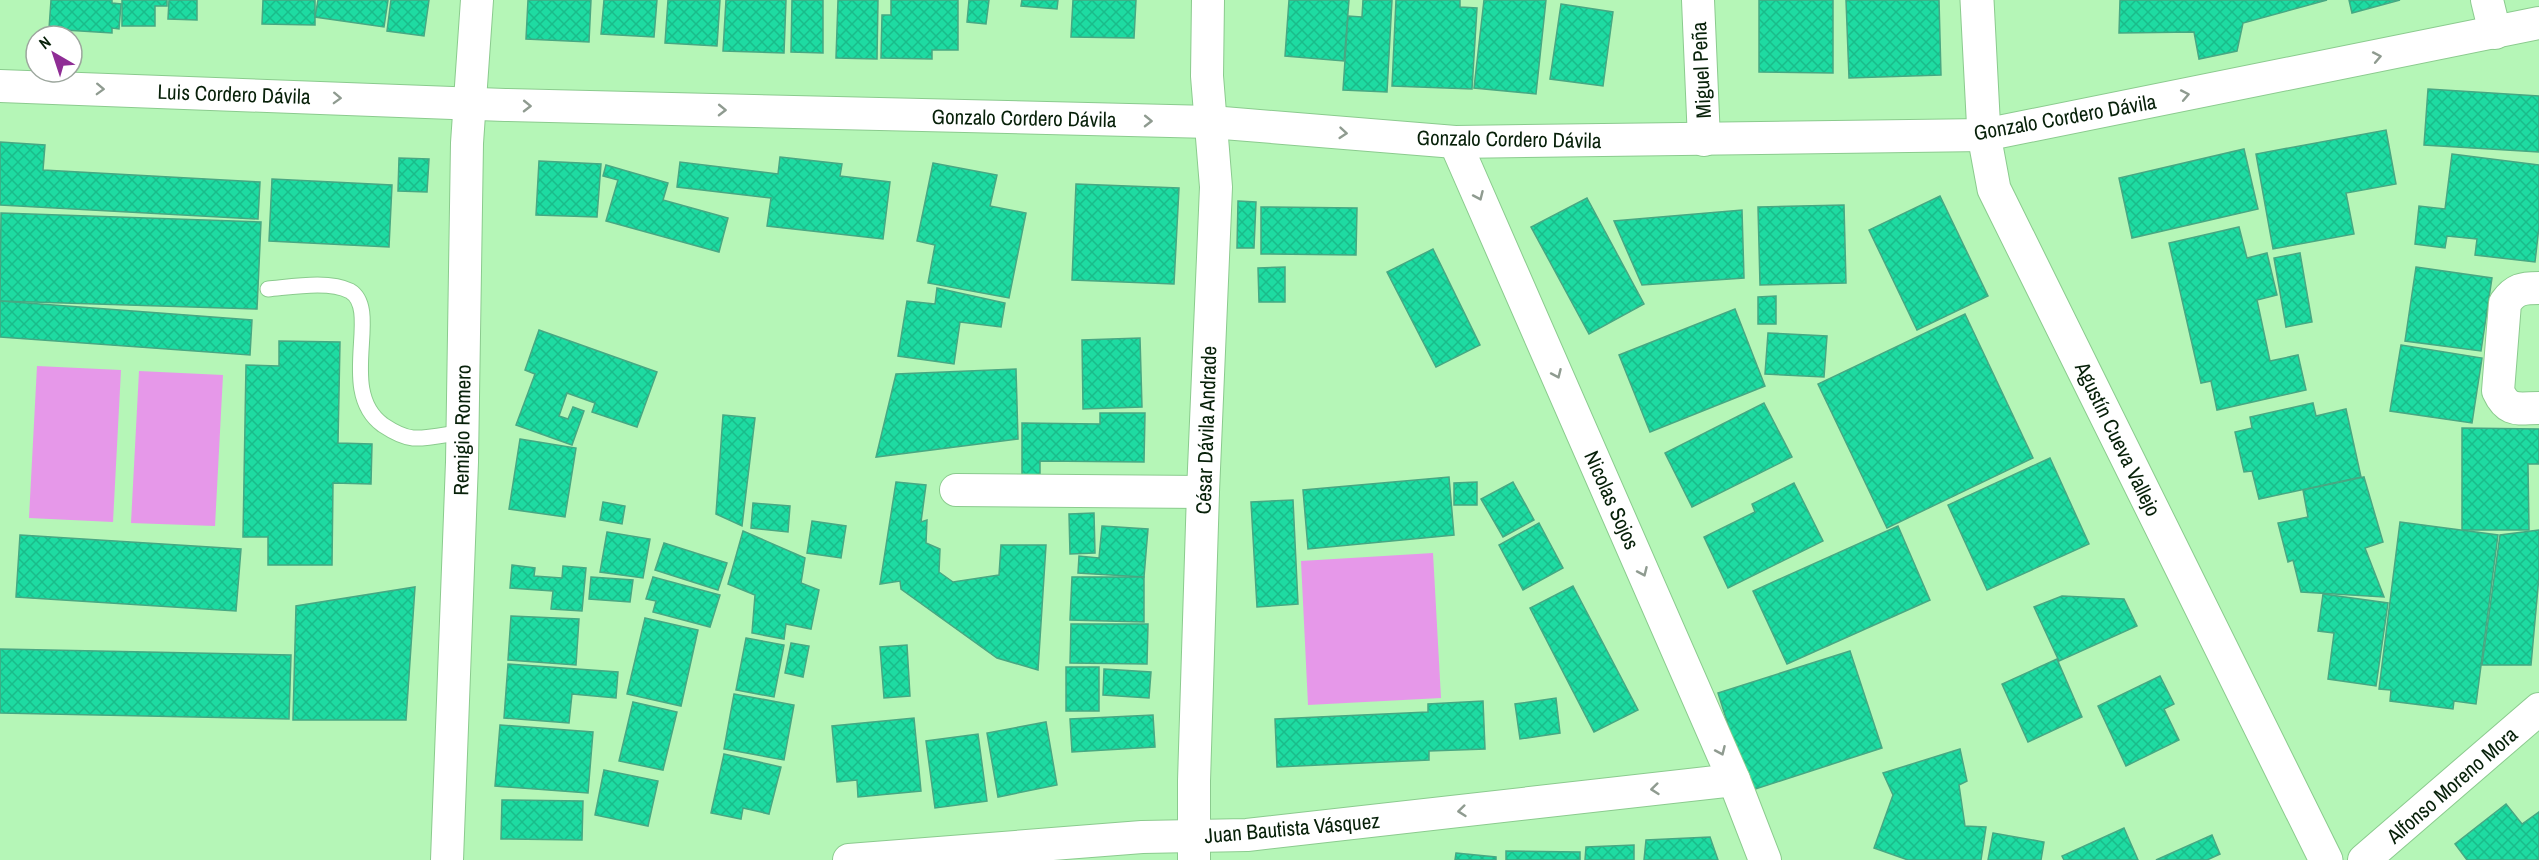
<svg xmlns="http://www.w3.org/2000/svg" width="2539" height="860" font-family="'Archivo Narrow',sans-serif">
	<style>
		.grass { fill: #e698e9 }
		.building { fill: url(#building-cross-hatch); stroke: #47a883; stroke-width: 1.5 }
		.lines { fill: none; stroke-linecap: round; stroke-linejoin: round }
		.service-casing { stroke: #8bcb8e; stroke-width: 17 }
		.minor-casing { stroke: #8bcb8e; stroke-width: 34 }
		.tertiary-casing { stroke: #8bcb8e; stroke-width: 35 }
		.service { stroke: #fff; stroke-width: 15 }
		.minor { stroke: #fff; stroke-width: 32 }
		.tertiary { stroke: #fff; stroke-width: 33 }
		.oneway { stroke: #8f9b90 }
		.labels { text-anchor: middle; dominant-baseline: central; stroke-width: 4.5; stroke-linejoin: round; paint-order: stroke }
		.street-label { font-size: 21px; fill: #072009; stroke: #fff }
	</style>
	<defs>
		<pattern id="building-cross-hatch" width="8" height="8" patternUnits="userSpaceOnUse" patternTransform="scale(1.5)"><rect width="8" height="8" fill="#1edba2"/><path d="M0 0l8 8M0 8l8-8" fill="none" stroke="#1abc8a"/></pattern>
	</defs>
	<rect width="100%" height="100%" fill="#b5f6b7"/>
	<g class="grass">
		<polygon points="37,366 121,370 113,522 29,518"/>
		<polygon points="139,371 223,375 215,526 131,523"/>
		<polygon points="1433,553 1441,698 1308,705 1301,561"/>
	</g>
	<g class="building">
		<polygon points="51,0 112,0 112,3 121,4 119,29 112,28 112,33 49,29"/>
		<polygon points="122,0 167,0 167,6 155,6 155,26 122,26"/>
		<polygon points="169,0 197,0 197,20 168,19"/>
		<polygon points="263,0 315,0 315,25 262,24"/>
		<polygon points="318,0 388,0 384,27 315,17"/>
		<polygon points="391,0 429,0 424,36 387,31"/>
		<polygon points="528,0 591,0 589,42 526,39"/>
		<polygon points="604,0 657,0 654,37 601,34"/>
		<polygon points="668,0 720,0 717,46 665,43"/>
		<polygon points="726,0 786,0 784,53 723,51"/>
		<polygon points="792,0 823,0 823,53 791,52"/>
		<polygon points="838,0 878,0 877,59 836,58"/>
		<polygon points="891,0 958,0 958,50 932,50 932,59 881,58 882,15 891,15"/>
		<polygon points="969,0 989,0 986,24 967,22"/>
		<polygon points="1022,0 1058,0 1057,9 1021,6"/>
		<polygon points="1073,0 1136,0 1134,38 1071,37"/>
		<polygon points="1289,0 1349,0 1344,61 1285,56"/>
		<polygon points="1363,0 1392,0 1387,92 1343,90 1348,16 1362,17"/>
		<polygon points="1396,0 1460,0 1460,7 1477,8 1472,89 1392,86"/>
		<polygon points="1484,0 1546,0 1536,94 1474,88"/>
		<polygon points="1759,0 1833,0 1833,73 1759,72"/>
		<polygon points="1846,0 1939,0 1941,75 1849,78"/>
		<polygon points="2120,0 2327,0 2243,23 2237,51 2199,59 2194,32 2119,33"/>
		<polygon points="2349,0 2400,0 2352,13"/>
		<polygon points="1561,4 1613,12 1603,86 1550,79"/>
		<polygon points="2428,89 2539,96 2539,152 2424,145"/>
		<polygon points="2386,130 2396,184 2346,193 2354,234 2273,249 2256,154"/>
		<polygon points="0,142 45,145 43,170 260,182 258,219 0,205"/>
		<polygon points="2244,149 2258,209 2132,238 2119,178"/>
		<polygon points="2452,154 2539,165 2539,227 2535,262 2475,255 2477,239 2447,236 2445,248 2415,244 2419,206 2445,209"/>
		<polygon points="780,157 842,164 840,176 890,182 883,239 767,226 771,198 677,187 680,162 778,174"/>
		<polygon points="399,158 429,159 427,192 398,191"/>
		<polygon points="539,161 601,164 597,217 536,215"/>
		<polygon points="933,163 997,175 990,206 1026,213 1009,298 928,283 935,245 917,241"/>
		<polygon points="606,165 668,183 663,200 728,218 719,252 606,221 618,180 603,176"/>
		<polygon points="272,179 392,185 389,247 269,241"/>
		<polygon points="1076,184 1179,188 1174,284 1072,280"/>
		<polygon points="1940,196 1988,296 1917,330 1869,230"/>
		<polygon points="1587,198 1644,304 1589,334 1531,227"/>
		<polygon points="1238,201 1256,202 1254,248 1237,248"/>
		<polygon points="1844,205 1846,283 1760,285 1758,207"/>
		<polygon points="1261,207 1357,208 1356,255 1261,254"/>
		<polygon points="1742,210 1744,278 1642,285 1614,221"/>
		<polygon points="1,213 261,222 257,309 0,301"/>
		<polygon points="2239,227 2247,258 2267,253 2277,295 2257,300 2270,361 2298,355 2306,390 2217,410 2211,381 2201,383 2169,243"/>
		<polygon points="1433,249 1480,345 1436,367 1387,272"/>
		<polygon points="2300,253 2312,322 2286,327 2274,258"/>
		<polygon points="1285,267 1285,302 1259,302 1258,268"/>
		<polygon points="2416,267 2492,278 2481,351 2405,341"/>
		<polygon points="937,288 1005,303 1001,327 960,322 954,364 898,356 907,301 935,304"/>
		<polygon points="1776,296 1776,324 1758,324 1758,297"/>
		<polygon points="0,301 252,320 250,355 0,337"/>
		<polygon points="1735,309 1765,386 1650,432 1619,355"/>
		<polygon points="1965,314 2033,458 1887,528 1818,384"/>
		<polygon points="539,330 657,372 637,427 592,412 595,403 567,393 559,416 568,419 573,407 584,411 572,445 516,425 535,374 525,370"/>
		<polygon points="1768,333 1827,336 1824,377 1765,374"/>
		<polygon points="1140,338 1142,407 1083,409 1082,340"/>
		<polygon points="279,341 340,342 338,443 372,444 371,484 333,483 332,565 268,565 268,537 243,537 246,365 279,366"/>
		<polygon points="2401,345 2482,358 2472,423 2390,411"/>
		<polygon points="1016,369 1018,439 876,457 896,374"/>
		<polygon points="1764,403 1792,457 1692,507 1665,453"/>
		<polygon points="2313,403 2316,416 2346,409 2361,477 2259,499 2252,471 2244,472 2235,432 2252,428 2250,417"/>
		<polygon points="1100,413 1145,413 1144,462 1040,461 1040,480 1022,480 1022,423 1100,424"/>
		<polygon points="723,415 755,418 742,526 716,514"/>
		<polygon points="2462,428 2539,429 2539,464 2528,464 2529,530 2462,530"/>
		<polygon points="520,439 576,448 565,517 509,509"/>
		<polygon points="2050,458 2089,544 1987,590 1948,505"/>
		<polygon points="1449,477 1454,535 1308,549 1303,490"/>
		<polygon points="2364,477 2383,542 2365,548 2384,597 2301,592 2293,560 2288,562 2278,523 2308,517 2303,490"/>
		<polygon points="896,482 926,485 921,522 927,520 926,543 940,549 939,572 953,582 999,575 1001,545 1046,545 1038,670 997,658 901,589 900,581 880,584"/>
		<polygon points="1477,482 1477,505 1454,505 1454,483"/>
		<polygon points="1513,482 1534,520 1503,537 1481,499"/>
		<polygon points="1794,483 1823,541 1728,588 1704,537 1755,512 1752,504"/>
		<polygon points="1293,500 1298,604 1257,607 1251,502"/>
		<polygon points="603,502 625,506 622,524 600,520"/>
		<polygon points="753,503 790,506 788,532 751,528"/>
		<polygon points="1094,513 1095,553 1070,554 1069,514"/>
		<polygon points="812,521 846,526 841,558 807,553"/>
		<polygon points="2400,522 2498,535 2476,704 2454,701 2453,709 2390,701 2391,690 2379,689"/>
		<polygon points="1539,523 1563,568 1523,590 1499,545"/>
		<polygon points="1102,526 1148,529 1144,577 1078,573 1079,556 1099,558"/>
		<polygon points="1898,526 1930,600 1787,664 1753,591"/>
		<polygon points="2539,530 2539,576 2531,665 2482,665 2500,535"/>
		<polygon points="743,531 805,558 801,583 819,590 811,629 786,624 784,639 752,633 755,595 728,584"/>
		<polygon points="607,532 650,539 643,578 600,572"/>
		<polygon points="20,535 241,549 236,611 16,597"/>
		<polygon points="664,543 727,563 718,590 655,570"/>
		<polygon points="512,565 535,568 534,576 562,578 563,566 586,568 582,611 551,609 553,591 510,588"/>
		<polygon points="591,577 633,580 630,602 589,599"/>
		<polygon points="653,577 720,595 710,627 653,612 656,601 646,599"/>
		<polygon points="1072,577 1144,577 1144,622 1070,620"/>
		<polygon points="1573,586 1638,710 1594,732 1530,608"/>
		<polygon points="415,587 406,720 293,720 296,606"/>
		<polygon points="2323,594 2388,603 2376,686 2328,679 2334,633 2318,631"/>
		<polygon points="2062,596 2124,599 2137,626 2059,661 2034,607"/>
		<polygon points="511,616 579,619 576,665 508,660"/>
		<polygon points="645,618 698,630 681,706 627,694"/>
		<polygon points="1071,624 1148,624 1147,664 1070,663"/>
		<polygon points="746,638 784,645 774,697 736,690"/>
		<polygon points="791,643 809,646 803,677 785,673"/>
		<polygon points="907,645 910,696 884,698 880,647"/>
		<polygon points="0,649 291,655 289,719 0,713"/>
		<polygon points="1850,651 1882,748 1749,791 1718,693"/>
		<polygon points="2057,659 2082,717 2028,742 2002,684"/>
		<polygon points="508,664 618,672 616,698 572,694 569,723 504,718"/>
		<rect x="1066" y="667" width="33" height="44"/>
		<polygon points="1104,669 1151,672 1149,698 1103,695"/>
		<polygon points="2160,676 2174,704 2164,709 2179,740 2126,766 2098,706"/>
		<polygon points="734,694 794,705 784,760 724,749"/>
		<polygon points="1556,698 1560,733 1520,739 1515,704"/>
		<polygon points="1483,701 1485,749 1429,751 1429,760 1277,767 1275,719 1428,712 1428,704"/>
		<polygon points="633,702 677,712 663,770 619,761"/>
		<polygon points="1153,715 1155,747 1072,752 1070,719"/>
		<polygon points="914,718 921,791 858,797 857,780 837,782 832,726"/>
		<polygon points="1046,722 1057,785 998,797 987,733"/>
		<polygon points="500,725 593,732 588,793 495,786"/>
		<polygon points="978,734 987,801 935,808 926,741"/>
		<polygon points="1960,749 1967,781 1959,785 1965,826 1986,827 1981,860 1908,860 1874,848 1893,795 1883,773"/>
		<polygon points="724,754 781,767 769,814 743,808 741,819 711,813"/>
		<polygon points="604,770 658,781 648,826 595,815"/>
		<polygon points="502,800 583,801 582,840 501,839"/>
		<polygon points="2506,804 2522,824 2539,812 2539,860 2467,860 2455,844"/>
		<polygon points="2124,828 2138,860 2064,860 2062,856"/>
		<polygon points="1993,833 2044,842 2041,860 1988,860"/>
		<polygon points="2212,835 2220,854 2207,860 2156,860"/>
		<polygon points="1710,837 1718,860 1644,860 1646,840"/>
		<polygon points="1634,845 1634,860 1585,860 1586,847"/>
		<polygon points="1506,851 1580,852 1580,860 1506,860"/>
		<polygon points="1456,853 1496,857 1496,860 1455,860"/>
	</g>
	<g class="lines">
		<defs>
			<path id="service" d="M268 289C291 287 329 280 350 291 382 310 336 391 383 425 392 431 402 437 413 438 428 439 447 434 463 432"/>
			<g id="minor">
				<polyline points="1698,0 1704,140"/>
				<polyline points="2487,0 2495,33"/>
				<polyline points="0,86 505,105 1211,122 1455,142 1984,135 2539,23"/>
				<polyline points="1455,142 1734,780 1765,860"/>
				<path d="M2539 288C2522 288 2515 289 2505 303L2498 391C2508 413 2518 408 2539 408"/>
				<polyline points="956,490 1203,492"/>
				<polyline points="447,860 462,462 467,143 477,0"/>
				<polyline points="849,860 1142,837 1247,835 1734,780"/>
				<polyline points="1194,860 1194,781 1203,492 1216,187 1207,76 1208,0"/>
				<polyline points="2364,860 2539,709"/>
			</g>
			<polyline id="tertiary" points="1977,0 1984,135 1994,189 2326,860"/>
		</defs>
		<use href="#service" class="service-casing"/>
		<use href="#minor" class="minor-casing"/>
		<use href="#tertiary" class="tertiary-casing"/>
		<use href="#service" class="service"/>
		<use href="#minor" class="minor"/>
		<use href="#tertiary" class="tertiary"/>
	</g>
	<defs><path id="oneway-chevron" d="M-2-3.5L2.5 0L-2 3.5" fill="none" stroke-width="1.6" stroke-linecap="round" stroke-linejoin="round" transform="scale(1.5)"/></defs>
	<g class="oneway">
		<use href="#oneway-chevron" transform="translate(2377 57) rotate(-11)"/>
		<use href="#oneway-chevron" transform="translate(100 89) rotate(2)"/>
		<use href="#oneway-chevron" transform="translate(2185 95) rotate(-11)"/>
		<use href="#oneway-chevron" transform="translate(337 98) rotate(2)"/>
		<use href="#oneway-chevron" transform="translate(527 106) rotate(1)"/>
		<use href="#oneway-chevron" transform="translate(722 110) rotate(1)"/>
		<use href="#oneway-chevron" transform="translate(1148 121) rotate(1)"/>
		<use href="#oneway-chevron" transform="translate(1343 133) rotate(5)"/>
		<use href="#oneway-chevron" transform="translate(1479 196) rotate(66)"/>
		<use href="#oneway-chevron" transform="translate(1557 374) rotate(66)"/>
		<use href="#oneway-chevron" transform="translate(1643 572) rotate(66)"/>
		<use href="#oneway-chevron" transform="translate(1721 751) rotate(66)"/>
		<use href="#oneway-chevron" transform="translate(1655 789) rotate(174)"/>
		<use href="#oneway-chevron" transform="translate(1462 811) rotate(174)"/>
	</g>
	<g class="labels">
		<g class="street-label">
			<text transform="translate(1701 70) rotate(-93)">Miguel Peña</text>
			<text transform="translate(234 94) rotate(2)">Luis Cordero Dávila</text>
			<text transform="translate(2065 117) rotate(-10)">Gonzalo Cordero Dávila</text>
			<text transform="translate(1024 118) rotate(1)">Gonzalo Cordero Dávila</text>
			<text transform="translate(1509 139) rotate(1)">Gonzalo Cordero Dávila</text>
			<text transform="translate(462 430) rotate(-89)">Remigio Romero</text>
			<text transform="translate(1206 430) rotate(-88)">César Dávila Andrade</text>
			<text transform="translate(2118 439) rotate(64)">Agustín Cueva Vallejo</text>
			<text transform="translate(1612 500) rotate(66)">Nicolas Sojos</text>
			<text transform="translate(2452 785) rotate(-41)">Alfonso Moreno Mora</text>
			<text transform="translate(1292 828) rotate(-5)">Juan Bautista Vásquez</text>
		</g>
	</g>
	<g transform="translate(54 54) rotate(321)"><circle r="28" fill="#ffffff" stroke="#9ca69d" stroke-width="1.5"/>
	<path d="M0-4.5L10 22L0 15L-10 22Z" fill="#8f2d95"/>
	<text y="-9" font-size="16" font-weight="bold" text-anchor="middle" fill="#072009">N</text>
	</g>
</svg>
